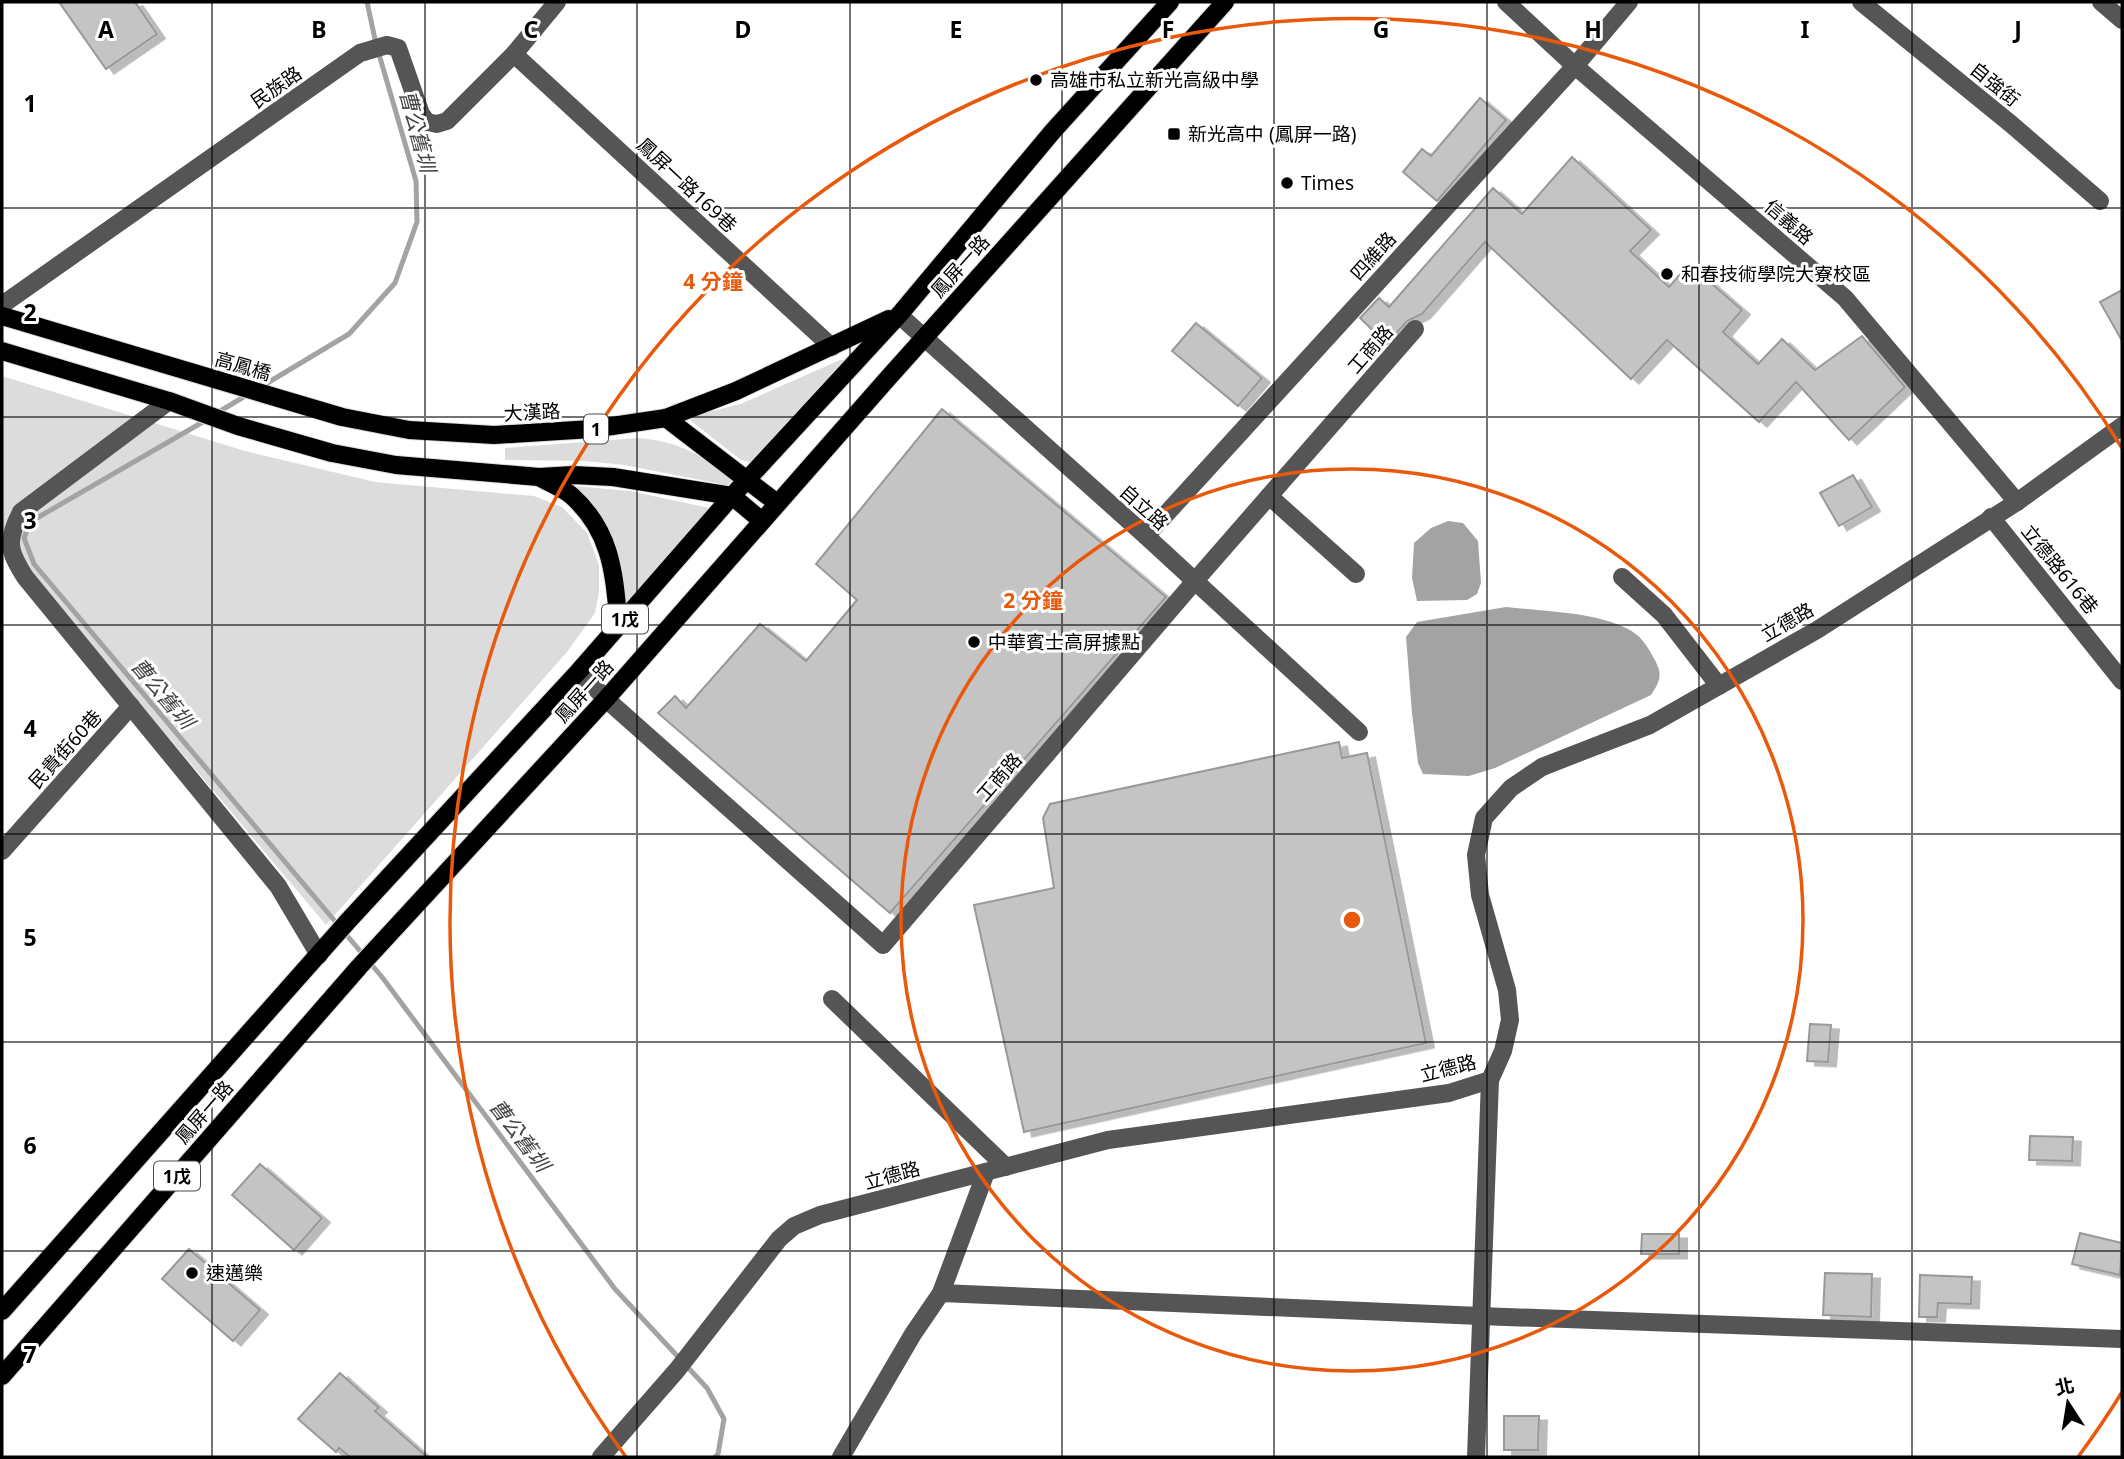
<svg xmlns="http://www.w3.org/2000/svg" width="2124" height="1459" font-family="'Noto Sans','Noto Sans TC',sans-serif">
	<style>
		.green { fill: #dcdcdc }
		.water { fill: #a3a3a3 }
		.lines { fill: none; stroke-linecap: round; stroke-linejoin: round }
		.stream { stroke: #a3a3a3; stroke-width: 5 }
		.building { fill: #c4c4c4; stroke: #999; stroke-width: 2; filter: url(#shadow) }
		.major-casing { stroke: #dbdbdb; stroke-width: 20 }
		.minor { stroke: #555; stroke-width: 18 }
		.major { stroke: #000; stroke-width: 18 }
		.grid { fill: none; stroke: #000; stroke-width: 2; stroke-opacity: 0.55 }
		.ring { fill: none; stroke: #e8590c; stroke-width: 3.5 }
		.poi-dot { fill: #000; stroke: #fff; stroke-width: 2.5 }
		.labels { text-anchor: middle; dominant-baseline: central; stroke-width: 6; stroke-linejoin: round; paint-order: stroke }
		.shield { fill: #fff; stroke: #4c4c4c; stroke-width: 2 }
		.shield-label { font-size: 18px; font-weight: bold; fill: #000 }
		.poi-label { font-size: 19px; fill: #000; stroke: #fff; text-anchor: start }
		.street-label { font-size: 19px; fill: #000; stroke: #fff }
		.water-label { font-size: 21px; font-style: italic; fill: #444; stroke: #fff }
		.grid-label { font-size: 23px; text-anchor: middle; font-weight: bold; fill: #000; stroke: #fff; stroke-width: 6; stroke-linejoin: round; paint-order: stroke }
		.centre { fill: #e8590c; stroke: #fff; stroke-width: 3.5 }
		.ring-label { font-size: 21px; text-anchor: middle; font-weight: bold; fill: #e8590c; stroke: #fff; stroke-width: 6; stroke-linejoin: round; paint-order: stroke }
	</style>
	<defs>
		<filter id="shadow"><feDropShadow dx="8" dy="4.5" stdDeviation="0" flood-color="#0004"/></filter>
	</defs>
	<rect width="100%" height="100%" fill="#fff"/>
	<g class="green">
		<polygon points="840,360 844,360 750,462 741,460 691,421 691,417 743,403"/>
		<polygon points="2,376 245,451 375,482 534,496 562,507 587,533 599,565 599,592 595,613 567,652 326,925 2,539"/>
		<path d="M638 438C681 441 700 456 735 478L726 487 716 483 624 465 585 461 505 460V448Z"/>
		<path d="M573 486 630 491 709 508 708 513 626 605C624 553 612 521 573 486Z"/>
	</g>
	<g class="water">
		<polygon points="1448,521 1463,523 1478,541 1481,583 1477,594 1467,600 1417,601 1412,578 1414,543 1431,528"/>
		<path d="M1506 607C1542 611 1596 612 1628 629 1640 635 1647 645 1653 657 1663 673 1661 680 1651 695L1495 768 1469 776 1423 774 1418 763 1412 713 1406 637 1417 622Z"/>
	</g>
	<g class="lines">
		<g class="stream">
			<polyline points="259,388 349,334 395,283 417,222 416,181 376,44 367,2"/>
			<polyline points="217,413 250,393"/>
			<polyline points="208,419 30,522 24,538 34,564 382,977 615,1289 707,1388 724,1419 718,1454 715,1457"/>
		</g>
	</g>
	<g class="building">
		<polygon points="59,2 135,2 157,34 106,69"/>
		<polygon points="1480,98 1506,120 1437,201 1403,172 1422,149 1431,156"/>
		<polygon points="1572,157 1651,230 1630,251 1669,287 1689,264 1742,310 1723,332 1758,364 1782,339 1815,370 1862,336 1905,387 1849,440 1796,382 1759,422 1667,340 1631,379 1485,242 1422,314 1407,321 1387,344 1360,318 1379,298 1389,307 1493,188 1522,214"/>
		<polygon points="2122,290 2122,341 2100,302"/>
		<polygon points="1196,323 1262,378 1238,406 1172,351"/>
		<polygon points="942,409 1166,597 890,913 658,713 675,696 686,708 760,624 806,661 857,600 816,564"/>
		<polygon points="1853,475 1872,507 1839,526 1820,493"/>
		<polygon points="1339,742 1342,758 1367,753 1426,1043 1024,1132 974,905 1054,888 1043,818 1050,804"/>
		<polygon points="1810,1024 1831,1025 1828,1062 1807,1061"/>
		<polygon points="2030,1136 2073,1137 2072,1161 2029,1160"/>
		<polygon points="260,1164 322,1218 294,1250 232,1195"/>
		<polygon points="2080,1233 2122,1243 2120,1275 2072,1264"/>
		<polygon points="1642,1234 1679,1234 1679,1254 1641,1254"/>
		<polygon points="189,1249 260,1310 233,1341 162,1279"/>
		<polygon points="1825,1273 1872,1274 1871,1317 1823,1315"/>
		<polygon points="1920,1275 1972,1277 1971,1304 1938,1303 1937,1317 1919,1317"/>
		<polygon points="340,1373 379,1408 375,1411 427,1457 350,1457 339,1448 336,1452 298,1419"/>
		<polygon points="1504,1416 1539,1416 1538,1450 1504,1450"/>
	</g>
	<g class="lines">
		<defs>
			<g id="major">
				<polyline points="2,316 342,417 409,430 494,435 592,429 666,418 736,391 889,319"/>
				<polyline points="2,351 169,401 238,426 332,453 396,465 539,477 573,475 613,477 732,496 762,521"/>
				<polyline points="666,418 777,503"/>
				<path d="M539 477C549 483 563 488 572 496 613 533 614 576 619 626"/>
				<polyline points="2,1311 348,921 579,671 732,496 899,315 1053,131 1170,2"/>
				<polyline points="2,1376 359,967 606,699 889,377 1225,2"/>
			</g>
		</defs>
		<use href="#major" class="major-casing"/>
		<g class="minor">
			<polyline points="1506,2 1575,66 1845,298 2017,502"/>
			<polyline points="1861,2 2011,124 2100,201"/>
			<polyline points="2101,2 2122,20"/>
			<polyline points="514,54 832,347"/>
			<polyline points="2,305 360,53 387,45 398,48 421,114 427,122 437,124 447,121 514,54 557,2"/>
			<polyline points="899,315 1146,536 1359,732"/>
			<path d="M169 401 21 512C6 541 8 550 25 577L278 886 319 955"/>
			<polyline points="1269,496 1356,574"/>
			<polyline points="1991,517 2122,681"/>
			<polyline points="1146,536 1575,66 1629,2"/>
			<polyline points="1622,577 1664,615 1719,686"/>
			<polyline points="579,671 606,699 883,945 1194,582 1415,329"/>
			<polyline points="2,851 131,706"/>
			<polyline points="832,999 1006,1167"/>
			<polyline points="941,1293 1480,1316 2122,1339"/>
			<polyline points="601,1457 677,1370 779,1239 794,1226 820,1215 1108,1140 1449,1093 1490,1080 1503,1051 1510,1020 1507,990 1480,895 1476,855 1484,818 1511,788 1542,767 1650,725 1817,630 2017,502 2122,426"/>
			<polyline points="841,1457 913,1334 941,1293 986,1172"/>
			<polyline points="1476,1457 1490,1080"/>
		</g>
		<use href="#major" class="major"/>
	</g>
	<path class="grid" d="M212 2V1457M425 2V1457M637 2V1457M850 2V1457M1062 2V1457M1274 2V1457M1487 2V1457M1699 2V1457M1912 2V1457M2 208H2122M2 417H2122M2 625H2122M2 834H2122M2 1042H2122M2 1251H2122"/>
	<g class="ring">
		<circle cx="1352" cy="920" r="451"/>
		<path d="M2122 1392A903 903 0 0 1 2078 1457M626 1457A903 903 0 1 1 2122 448"/>
	</g>
	<g class="poi-dot">
		<circle cx="1036" cy="80" r="7"/>
		<rect x="1167" y="127" width="14" height="14" rx="3.5"/>
		<circle cx="1287" cy="183" r="7"/>
		<circle cx="1667" cy="274" r="7"/>
		<circle cx="974" cy="642" r="7"/>
		<circle cx="192" cy="1273" r="7"/>
	</g>
	<g class="labels">
		<g class="shield">
			<rect x="584" y="414.5" width="24" height="29" rx="5"/>
			<rect x="602" y="604.5" width="46" height="29" rx="5"/>
			<rect x="154" y="1161.5" width="46" height="29" rx="5"/>
		</g>
		<g class="shield-label">
			<text x="596" y="429">1</text>
			<text x="625" y="619">1戊</text>
			<text x="177" y="1176">1戊</text>
		</g>
		<g class="poi-label">
			<text x="1050" y="80">高雄市私立新光高級中學</text>
			<text x="1188" y="134">新光高中 (鳳屏一路)</text>
			<text x="1301" y="183">Times</text>
			<text x="1681" y="274">和春技術學院大寮校區</text>
			<text x="988" y="642">中華賓士高屏據點</text>
			<text x="206" y="1273">速邁樂</text>
		</g>
		<g class="street-label">
			<text transform="translate(1995 84) rotate(39)">自強街</text>
			<text transform="translate(276 87) rotate(-35)">民族路</text>
			<text transform="translate(687 185) rotate(43)">鳳屏一路169巷</text>
			<text transform="translate(1789 222) rotate(41)">信義路</text>
			<text transform="translate(1373 256) rotate(-48)">四維路</text>
			<text transform="translate(960 266) rotate(-48)">鳳屏一路</text>
			<text transform="translate(1370 349) rotate(-49)">工商路</text>
			<text transform="translate(243 366) rotate(16)">高鳳橋</text>
			<text transform="translate(532 412) rotate(-3)">大漢路</text>
			<text transform="translate(1144 507) rotate(42)">自立路</text>
			<text transform="translate(2060 569) rotate(51)">立德路616巷</text>
			<text transform="translate(1787 622) rotate(-30)">立德路</text>
			<text transform="translate(584 691) rotate(-48)">鳳屏一路</text>
			<text transform="translate(65 749) rotate(-48)">民貴街60巷</text>
			<text transform="translate(999 777) rotate(-49)">工商路</text>
			<text transform="translate(1448 1068) rotate(-14)">立德路</text>
			<text transform="translate(204 1112) rotate(-49)">鳳屏一路</text>
			<text transform="translate(892 1175) rotate(-15)">立德路</text>
		</g>
		<g class="water-label">
			<text transform="translate(418 131) rotate(75)">曹公舊圳</text>
			<text transform="translate(163 693) rotate(50)">曹公舊圳</text>
			<text transform="translate(520 1135) rotate(53)">曹公舊圳</text>
		</g>
	</g>
	<g class="grid-label">
		<text x="106" y="38">A</text>
		<text x="319" y="38">B</text>
		<text x="531" y="38">C</text>
		<text x="743" y="38">D</text>
		<text x="956" y="38">E</text>
		<text x="1168" y="38">F</text>
		<text x="1381" y="38">G</text>
		<text x="1593" y="38">H</text>
		<text x="1805" y="38">I</text>
		<text x="2018" y="38">J</text>
		<text x="30" y="112">1</text>
		<text x="30" y="321">2</text>
		<text x="30" y="529">3</text>
		<text x="30" y="737">4</text>
		<text x="30" y="946">5</text>
		<text x="30" y="1154">6</text>
		<text x="30" y="1363">7</text>
	</g>
	<circle cx="1352" cy="920" r="10" class="centre"/>
	<g class="ring-label">
		<text x="713" y="289">4 分鐘</text>
		<text x="1033" y="608">2 分鐘</text>
	</g>
	<rect width="2124" height="1459" fill="none" stroke="#000000" stroke-width="7"/>
	<g transform="translate(2068 1403) rotate(348)" stroke="#ffffff" stroke-width="5" paint-order="stroke">
	<path d="M0-5L12 26L0 18L-12 26Z" fill="#000000"/>
	<text y="-10" font-size="19" font-weight="bold" text-anchor="middle" fill="#000000">北</text>
	</g>
</svg>
